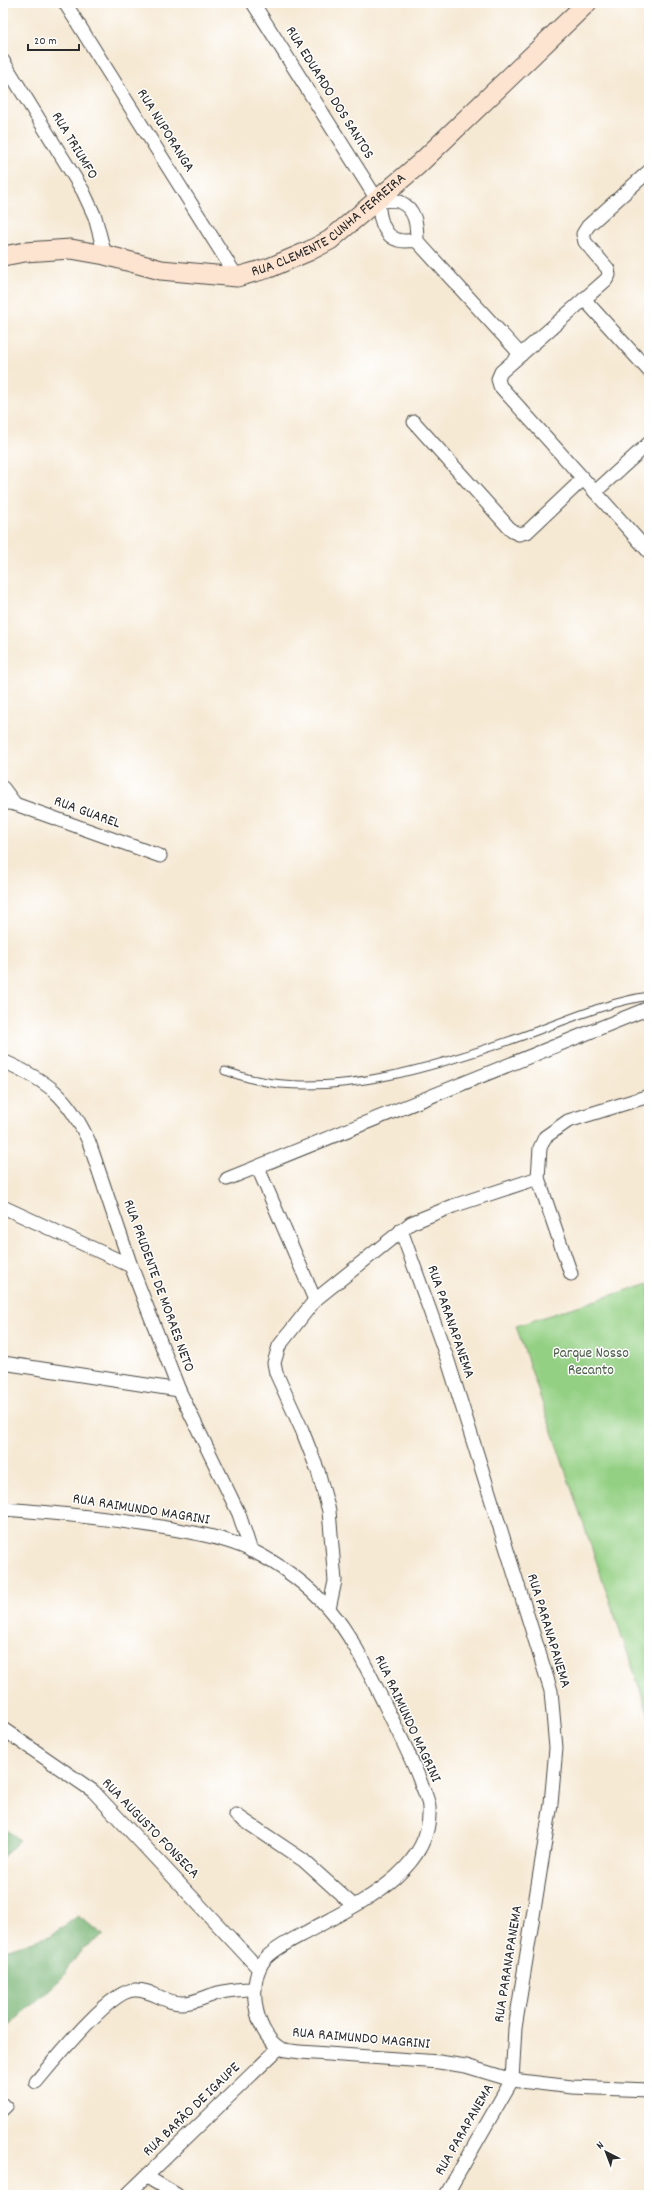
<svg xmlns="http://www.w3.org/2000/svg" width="652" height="2198" font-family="Dekko,sans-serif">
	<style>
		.green { fill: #94d084; stroke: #607e58 }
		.forest { fill: #77b272; stroke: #516e4e }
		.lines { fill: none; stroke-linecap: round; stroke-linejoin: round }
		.lane-casing { stroke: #494844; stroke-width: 9 }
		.street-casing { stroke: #494844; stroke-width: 15 }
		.secondary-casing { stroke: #494844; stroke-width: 21 }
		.lane { stroke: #fff; stroke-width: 7 }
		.street { stroke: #fff; stroke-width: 13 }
		.secondary { stroke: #fde4d1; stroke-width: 19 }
		.labels { text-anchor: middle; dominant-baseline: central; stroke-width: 3; stroke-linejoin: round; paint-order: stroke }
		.street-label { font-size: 15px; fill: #2b2b2b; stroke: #fff }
		.park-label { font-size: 15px; fill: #4a5d46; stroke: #fff }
	</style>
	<rect width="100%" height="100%" fill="#fff"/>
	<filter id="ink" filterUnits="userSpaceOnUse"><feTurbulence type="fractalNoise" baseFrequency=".025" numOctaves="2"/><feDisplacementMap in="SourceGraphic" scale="8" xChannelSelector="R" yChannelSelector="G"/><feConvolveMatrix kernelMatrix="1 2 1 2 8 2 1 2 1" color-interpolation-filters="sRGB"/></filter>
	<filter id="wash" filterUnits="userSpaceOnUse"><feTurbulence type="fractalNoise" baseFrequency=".012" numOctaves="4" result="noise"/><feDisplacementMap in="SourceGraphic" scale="16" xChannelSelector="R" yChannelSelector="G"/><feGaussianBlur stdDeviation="0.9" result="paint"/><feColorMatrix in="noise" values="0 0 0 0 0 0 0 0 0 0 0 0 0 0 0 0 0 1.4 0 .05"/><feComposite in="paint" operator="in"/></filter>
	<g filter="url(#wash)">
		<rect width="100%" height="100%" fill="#f6e9d4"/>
		<polygon class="green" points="649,1283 649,1716 516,1326"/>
		<g class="forest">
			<polygon points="3,1827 20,1840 3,1857"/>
			<polygon points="78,1916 104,1935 82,1949 61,1979 3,2031 3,1947 8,1949 50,1936"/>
		</g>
	</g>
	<g filter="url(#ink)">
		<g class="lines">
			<defs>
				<g id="lane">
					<path d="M225 1071C235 1074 246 1078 256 1080 338 1098 440 1065 517 1038 561 1023 602 1003 649 996"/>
					<polyline points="3,2101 9,2107 3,2113"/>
				</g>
				<g id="street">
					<polyline points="65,3 237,277"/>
					<path d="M253 3 378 201C379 214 382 236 398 240 404 242 411 240 417 241"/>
					<polyline points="3,61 83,191 95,217 105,255"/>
					<polyline points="649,171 588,226 583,234 585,242 608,269 609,275 606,280 501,372 498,379 500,386 649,552"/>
					<path d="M378 201C384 201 395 199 400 202 416 209 417 226 417 241L521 355"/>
					<polyline points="584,299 649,371"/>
					<polyline points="414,422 512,531 519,534 527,532 583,479"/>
					<polyline points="595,492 649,443"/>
					<polyline points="3,788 15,804"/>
					<polyline points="3,802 15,804 160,856"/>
					<path d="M3 1061C48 1081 68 1096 89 1142L131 1266 179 1390 239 1514 251 1551"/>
					<polyline points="258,1168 315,1300"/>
					<polyline points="227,1179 649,1008"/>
					<polyline points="3,1207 131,1266"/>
					<polyline points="401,1230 448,1361 551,1691 556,1748 551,1804 515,2028 512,2080 446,2195"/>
					<polyline points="571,1274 538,1178 540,1148 545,1137 568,1121 649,1096"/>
					<polyline points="3,1363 179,1390"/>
					<path d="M3 1509C56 1513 108 1518 161 1527 191 1532 223 1537 251 1550 279 1564 308 1585 329 1609 353 1637 369 1673 385 1705 398 1732 412 1758 422 1786 425 1793 429 1801 429 1808 433 1873 353 1906 305 1933 292 1940 277 1947 266 1958 246 1980 254 2030 278 2047 283 2051 294 2051 300 2052L439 2062 466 2066 512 2080 572 2087 649 2090"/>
					<polyline points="329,1609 335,1581 329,1511 318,1471 302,1430 276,1373 274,1363 279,1346 315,1300 411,1223 453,1206 538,1178"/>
					<polyline points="3,1729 93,1791 259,1969"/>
					<polyline points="236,1815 303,1860 354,1906"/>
					<path d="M36 2082C53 2062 110 1990 134 1990 152 1989 165 2004 183 2003 195 2003 207 1996 218 1993 230 1990 242 1989 255 1989"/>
					<polyline points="147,2177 177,2195"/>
					<polyline points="127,2195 279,2048"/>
				</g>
				<g id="secondary">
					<path id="s1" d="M3 256 25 252 71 249 105 255 161 270 237 277 269 268 309 251 330 240 418 165 587 3"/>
				</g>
			</defs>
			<use href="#lane" class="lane-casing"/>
			<use href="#street" class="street-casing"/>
			<use href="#secondary" class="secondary-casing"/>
			<use href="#lane" class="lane"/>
			<use href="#street" class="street"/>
			<use href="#secondary" class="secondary"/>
		</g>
	</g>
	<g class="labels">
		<g class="street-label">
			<text transform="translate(329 93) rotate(58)">RUA EDUARDO DOS SANTOS</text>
			<text transform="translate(165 131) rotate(58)">RUA NUPORANGA</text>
			<text transform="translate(74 146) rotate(59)">RUA TRIUMFO</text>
			<text stroke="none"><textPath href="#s1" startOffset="344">RUA CLEMENTE CUNHA FERREIRA</textPath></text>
			<text transform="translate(87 813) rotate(20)">RUA GUAREL</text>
			<text transform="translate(158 1286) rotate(70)">RUA PRUDENTE DE MORAES NETO</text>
			<text transform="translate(450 1322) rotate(71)">RUA PARANAPANEMA</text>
			<text transform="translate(141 1510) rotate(9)">RUA RAIMUNDO MAGRINI</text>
			<text transform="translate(548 1631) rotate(73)">RUA PARANAPANEMA</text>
			<text transform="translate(407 1719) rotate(65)">RUA RAIMUNDO MAGRINI</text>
			<text transform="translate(150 1829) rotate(46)">RUA AUGUSTO FONSECA</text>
			<text transform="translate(509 1964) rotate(-81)">RUA PARANAPANEMA</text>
			<text transform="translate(361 2039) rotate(5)">RUA RAIMUNDO MAGRINI</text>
			<text transform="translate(192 2110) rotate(-44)">RUA BARÃO DE IGAUPE</text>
			<text transform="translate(465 2130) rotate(-60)">RUA PARAPANEMA</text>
		</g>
		<g class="park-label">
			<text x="591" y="1354">Parque Nosso<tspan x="591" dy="17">Recanto</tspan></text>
		</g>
	</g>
	<rect width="652" height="2198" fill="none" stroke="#fff" stroke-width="16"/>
	<g transform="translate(606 2152) rotate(318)" stroke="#ffffff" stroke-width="3" paint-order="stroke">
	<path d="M0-3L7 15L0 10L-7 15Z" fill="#2b2b2b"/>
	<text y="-6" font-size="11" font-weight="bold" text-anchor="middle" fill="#2b2b2b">N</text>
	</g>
	<path d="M28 44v6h51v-6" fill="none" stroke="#2b2b2b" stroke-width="2"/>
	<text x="34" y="44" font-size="12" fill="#2b2b2b" stroke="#ffffff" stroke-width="3" paint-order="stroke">20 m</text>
</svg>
